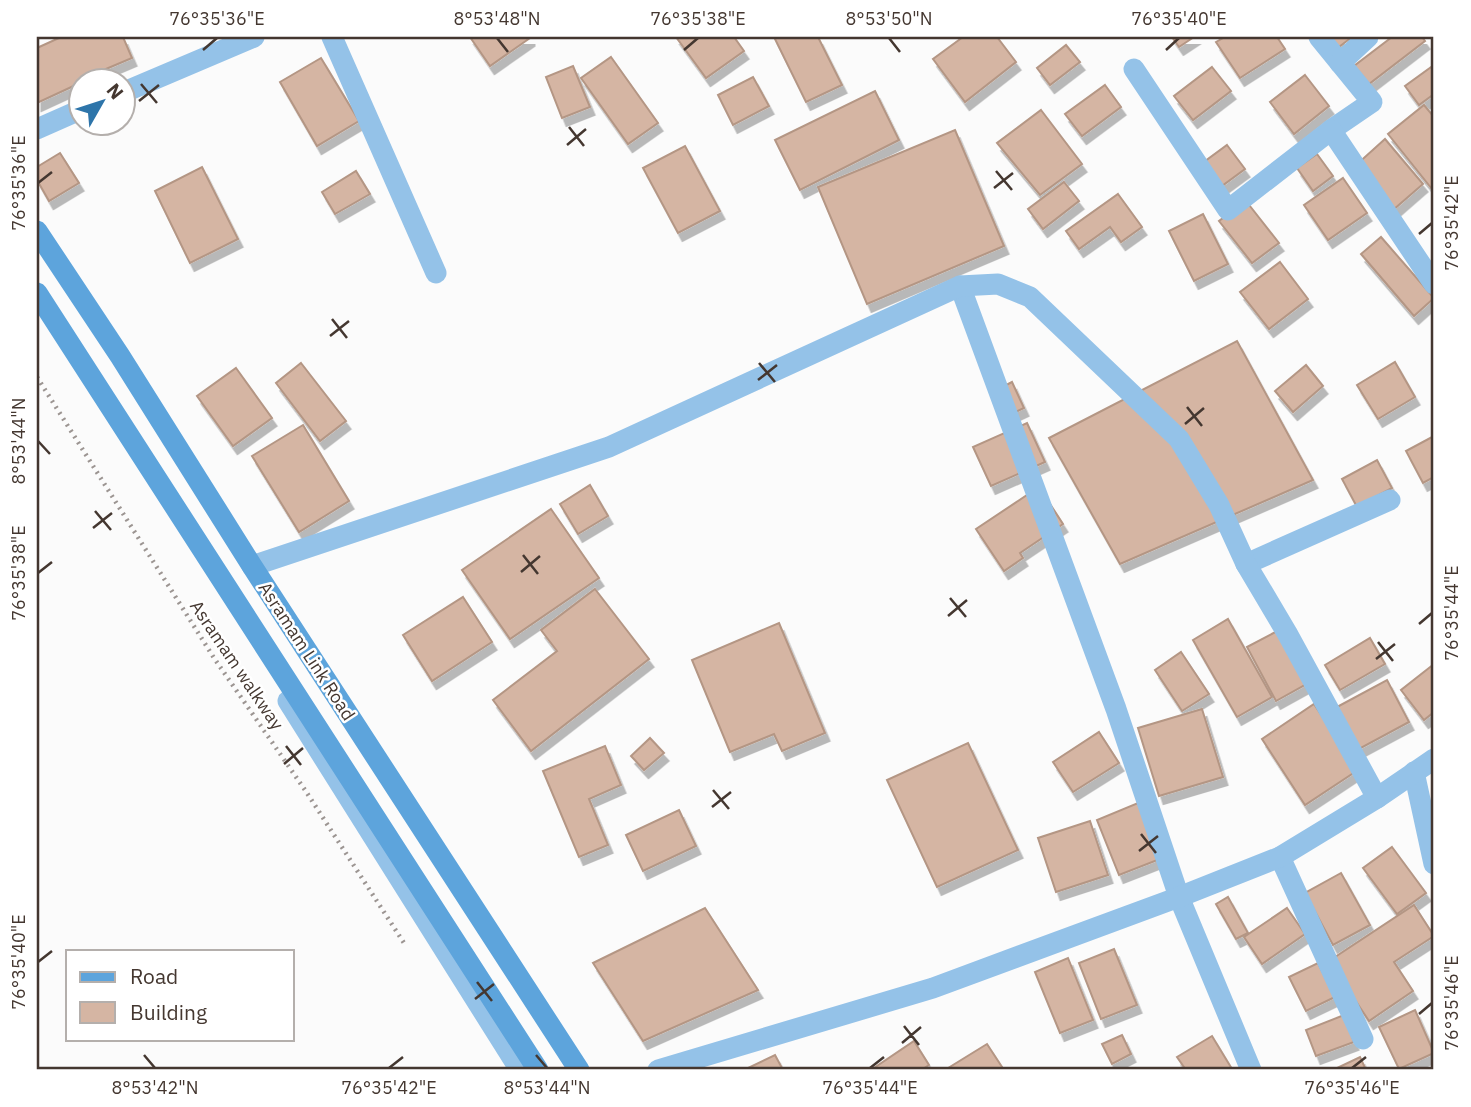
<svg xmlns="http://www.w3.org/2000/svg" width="1471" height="1107" font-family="'IBM Plex Sans',sans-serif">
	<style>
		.building { fill: #d5b5a3; stroke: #b49684; stroke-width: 2; filter: url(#shadow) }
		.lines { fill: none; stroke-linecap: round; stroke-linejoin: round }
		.path { stroke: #9c9592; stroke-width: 4.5; stroke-dasharray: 2 5; stroke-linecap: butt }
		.street { stroke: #94c2e8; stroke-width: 21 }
		.secondary { stroke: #5da4dc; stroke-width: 21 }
		.ticks { fill: none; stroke: #443730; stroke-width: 2.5 }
		.labels { text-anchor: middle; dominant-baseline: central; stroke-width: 5; stroke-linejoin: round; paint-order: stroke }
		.street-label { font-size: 18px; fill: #443730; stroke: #fff }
		.neatline { fill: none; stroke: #443730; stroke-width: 2.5 }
		.ticks-label { font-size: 18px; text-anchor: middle; fill: #443730 }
	</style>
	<defs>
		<filter id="shadow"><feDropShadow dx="4.5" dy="8" stdDeviation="0" flood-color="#0004"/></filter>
	</defs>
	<rect width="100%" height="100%" fill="#fbfbfb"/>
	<g class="building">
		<polygon points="61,37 123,37 132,58 80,80 80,83 37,103 37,48"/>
		<polygon points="470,37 530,37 530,38 490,66"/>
		<polygon points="676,37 734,37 744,51 706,78"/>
		<polygon points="774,37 818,37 842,85 806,102"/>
		<polygon points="963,37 997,37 1016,62 965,102 933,59"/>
		<polygon points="1172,37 1194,37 1179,47"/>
		<polygon points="1225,37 1277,37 1285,49 1240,78 1216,42"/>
		<polygon points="1325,37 1352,37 1335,50"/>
		<polygon points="1392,37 1422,37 1425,41 1369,84 1354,66"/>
		<polygon points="1066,45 1080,62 1050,85 1037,68"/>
		<polygon points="611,57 658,123 628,144 581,78"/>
		<polygon points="321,58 359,121 317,146 280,82"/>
		<polygon points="1434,65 1434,94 1419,105 1405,86"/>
		<polygon points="573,66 590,107 562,118 546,77"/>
		<polygon points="1212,67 1231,91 1193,120 1174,96"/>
		<polygon points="1305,75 1329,106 1294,134 1270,102"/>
		<polygon points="753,77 769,106 733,125 718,95"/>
		<polygon points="1105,85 1121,107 1082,136 1065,114"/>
		<polygon points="875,91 899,140 800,190 775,140"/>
		<polygon points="1424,105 1434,117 1434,187 1432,189 1388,134"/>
		<polygon points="1041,110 1082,164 1040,195 997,143"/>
		<polygon points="955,130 1004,246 867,304 818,187"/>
		<polygon points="1385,139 1423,184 1393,210 1355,166"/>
		<polygon points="1227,145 1245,169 1211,194 1193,170"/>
		<polygon points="685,146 720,211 678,233 643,168"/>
		<polygon points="60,153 79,183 49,201 37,180 37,167"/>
		<polygon points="1317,154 1333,176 1313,191 1297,168"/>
		<polygon points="202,167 238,239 190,263 155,191"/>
		<polygon points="356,171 370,194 335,214 322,192"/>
		<polygon points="1343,178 1367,213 1328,240 1304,205"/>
		<polygon points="1064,182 1079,201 1043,229 1028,209"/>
		<polygon points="1118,194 1142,227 1121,242 1110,227 1079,249 1066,231"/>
		<polygon points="1246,201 1279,243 1252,263 1219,221"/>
		<polygon points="1203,214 1228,264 1194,281 1169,231"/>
		<polygon points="1381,237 1434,298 1414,316 1361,254"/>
		<polygon points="1280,262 1308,299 1269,329 1240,292"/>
		<polygon points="1237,341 1313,480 1120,564 1049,438"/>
		<polygon points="1395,362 1415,397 1378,419 1357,385"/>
		<polygon points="301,363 346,421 320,441 276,383"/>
		<polygon points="1306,365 1323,386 1293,412 1275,391"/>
		<polygon points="236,368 272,418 233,446 197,396"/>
		<polygon points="1012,382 1024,408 1005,417 993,392"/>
		<polygon points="1027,423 1045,462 991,486 973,447"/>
		<polygon points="303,425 349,501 299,532 252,456"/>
		<polygon points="1434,436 1434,477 1423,483 1406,451"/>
		<polygon points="1377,460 1392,488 1357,507 1342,479"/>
		<polygon points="590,485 608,516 578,534 560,504"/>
		<polygon points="1039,487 1063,524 1020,553 1023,558 1004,571 976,529"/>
		<polygon points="551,509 599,578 510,639 462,570"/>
		<polygon points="595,589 649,659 531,751 493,700 557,651 541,630"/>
		<polygon points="463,597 492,642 432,681 403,635"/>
		<polygon points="1228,619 1272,697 1237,717 1193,640"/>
		<polygon points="779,623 825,733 782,751 774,734 730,752 692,660"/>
		<polygon points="1281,629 1310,682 1276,701 1247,647"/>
		<polygon points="1370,638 1385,664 1340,690 1325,665"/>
		<polygon points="1181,652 1209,694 1182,711 1155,670"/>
		<polygon points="1434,664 1434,712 1424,720 1401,690"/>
		<polygon points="1387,680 1409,722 1359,749 1337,707"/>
		<polygon points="1314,704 1358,770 1305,805 1262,739"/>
		<polygon points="1202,709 1223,777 1159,796 1138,728"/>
		<polygon points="1099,732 1119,763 1073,792 1053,762"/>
		<polygon points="650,738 664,753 644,770 631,756"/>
		<polygon points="968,743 1018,850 937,887 887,780"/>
		<polygon points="605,746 621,785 589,799 608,845 579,857 543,771"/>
		<polygon points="1138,803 1160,859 1119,875 1097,820"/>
		<polygon points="679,810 696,846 643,871 626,835"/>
		<polygon points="1090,821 1108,875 1056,892 1038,838"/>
		<polygon points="1392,847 1426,893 1397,914 1363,868"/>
		<polygon points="1341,873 1370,925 1333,945 1305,893"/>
		<polygon points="1228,897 1248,933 1236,939 1216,904"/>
		<polygon points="1414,905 1434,936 1394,962 1413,991 1369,1021 1329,961"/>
		<polygon points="705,908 758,990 643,1041 593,963"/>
		<polygon points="1287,908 1305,934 1262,964 1244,937"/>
		<polygon points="1114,949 1137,1005 1101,1019 1079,963"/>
		<polygon points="1068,958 1093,1020 1060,1033 1035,972"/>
		<polygon points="1318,963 1335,997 1306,1011 1289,977"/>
		<polygon points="1415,1010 1434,1053 1399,1069 1379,1027"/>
		<polygon points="1344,1015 1354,1042 1316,1056 1306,1030"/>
		<polygon points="1122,1035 1131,1054 1112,1064 1102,1044"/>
		<polygon points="1212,1036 1232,1069 1186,1070 1177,1057"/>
		<polygon points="914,1041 929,1065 921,1070 871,1070"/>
		<polygon points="987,1044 1004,1070 945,1070"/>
		<polygon points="775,1055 783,1070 744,1070"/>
		<polygon points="1360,1057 1366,1070 1333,1070"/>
	</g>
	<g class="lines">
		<polyline class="path" points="37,377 214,658 305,790 404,943"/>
		<g class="street">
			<polyline points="332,37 436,273"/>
			<polyline points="1319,37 1372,102 1331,130"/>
			<polyline points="1340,63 1368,37"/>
			<polyline points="1134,69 1228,210 1331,130 1434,284"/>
			<polyline points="122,93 254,37"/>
			<polyline points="37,129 80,110"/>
			<polyline points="960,286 1116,709 1179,897 1251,1070"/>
			<polyline points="1246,564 1390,500"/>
			<polyline points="252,566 609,447 960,286 998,284 1030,297 1179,439 1219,505 1246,564 1287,633 1377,798"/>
			<polyline points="288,701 520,1070"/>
			<polyline points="1414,772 1434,864"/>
			<polyline points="1280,857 1363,1039"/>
			<polyline points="658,1070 933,988 1179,897 1280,857 1377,798 1434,759"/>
		</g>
		<g class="secondary">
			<polyline points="37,231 120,356 252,566 579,1070"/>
			<polyline points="37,293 538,1070"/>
		</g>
	</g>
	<path class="ticks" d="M497 38 508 52M889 38 900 52M203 50 217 38M684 50 698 38M1166 50 1179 38M141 84 157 103M139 101 159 85M569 127 584 146M567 145 586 129M996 171 1012 190M38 183 52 172M994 188 1013 173M1419 234 1432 223M332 319 347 338M330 336 349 321M759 363 775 382M758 380 777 365M1187 407 1202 426M1185 424 1204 408M38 441 50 454M95 511 111 530M93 528 112 513M523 555 538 574M521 572 540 556M38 573 52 562M950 598 966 617M948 616 967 600M1419 624 1432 613M1378 642 1393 661M1376 659 1395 644M286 746 301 765M284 764 303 748M713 790 729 809M712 807 731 792M1141 834 1156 853M1139 851 1158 836M38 962 52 951M477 982 492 1001M475 999 494 984M1419 1014 1432 1003M904 1026 919 1045M902 1043 921 1027M144 1055 155 1068M536 1055 547 1068M389 1068 403 1057M870 1068 884 1057M1352 1068 1366 1057"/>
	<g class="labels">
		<g class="street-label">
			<text transform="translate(307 651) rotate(57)">Asramam Link Road</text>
			<text transform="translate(237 665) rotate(56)">Asramam walkway</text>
		</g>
	</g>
	<rect width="1471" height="1107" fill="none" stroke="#ffffff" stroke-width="77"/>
	<rect x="66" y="950" width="228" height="91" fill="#ffffff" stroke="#b4afac" stroke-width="2"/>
	<rect x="80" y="972" width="35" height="10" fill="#5da4dc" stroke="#b4afac" stroke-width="2"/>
	<text x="130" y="984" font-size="21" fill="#443730">Road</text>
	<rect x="80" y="1002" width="35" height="21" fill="#d5b5a3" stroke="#b4afac" stroke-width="2"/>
	<text x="130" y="1020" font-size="21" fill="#443730">Building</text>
	<g transform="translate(102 102) rotate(51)"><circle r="33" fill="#ffffff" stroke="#b4afac" stroke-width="2"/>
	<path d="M0-5L12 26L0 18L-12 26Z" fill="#2e75aa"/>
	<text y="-10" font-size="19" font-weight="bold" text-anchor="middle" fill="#443730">N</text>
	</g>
	<rect x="38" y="38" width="1394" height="1030" class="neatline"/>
	<g class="ticks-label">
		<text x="217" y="25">76°35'36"E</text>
		<text x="497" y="25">8°53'48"N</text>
		<text x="698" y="25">76°35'38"E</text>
		<text x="889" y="25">8°53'50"N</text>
		<text x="1179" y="25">76°35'40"E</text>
		<text transform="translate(19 183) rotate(-90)" y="6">76°35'36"E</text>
		<text transform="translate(1452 223) rotate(-90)" y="6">76°35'42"E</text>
		<text transform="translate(19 441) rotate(-90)" y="6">8°53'44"N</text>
		<text transform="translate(19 573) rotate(-90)" y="6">76°35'38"E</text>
		<text transform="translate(1452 613) rotate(-90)" y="6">76°35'44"E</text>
		<text transform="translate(19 962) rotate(-90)" y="6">76°35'40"E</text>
		<text transform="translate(1452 1003) rotate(-90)" y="6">76°35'46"E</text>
		<text x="155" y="1094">8°53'42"N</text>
		<text x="389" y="1094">76°35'42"E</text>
		<text x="547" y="1094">8°53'44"N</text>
		<text x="870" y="1094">76°35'44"E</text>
		<text x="1352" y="1094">76°35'46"E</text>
	</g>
</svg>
